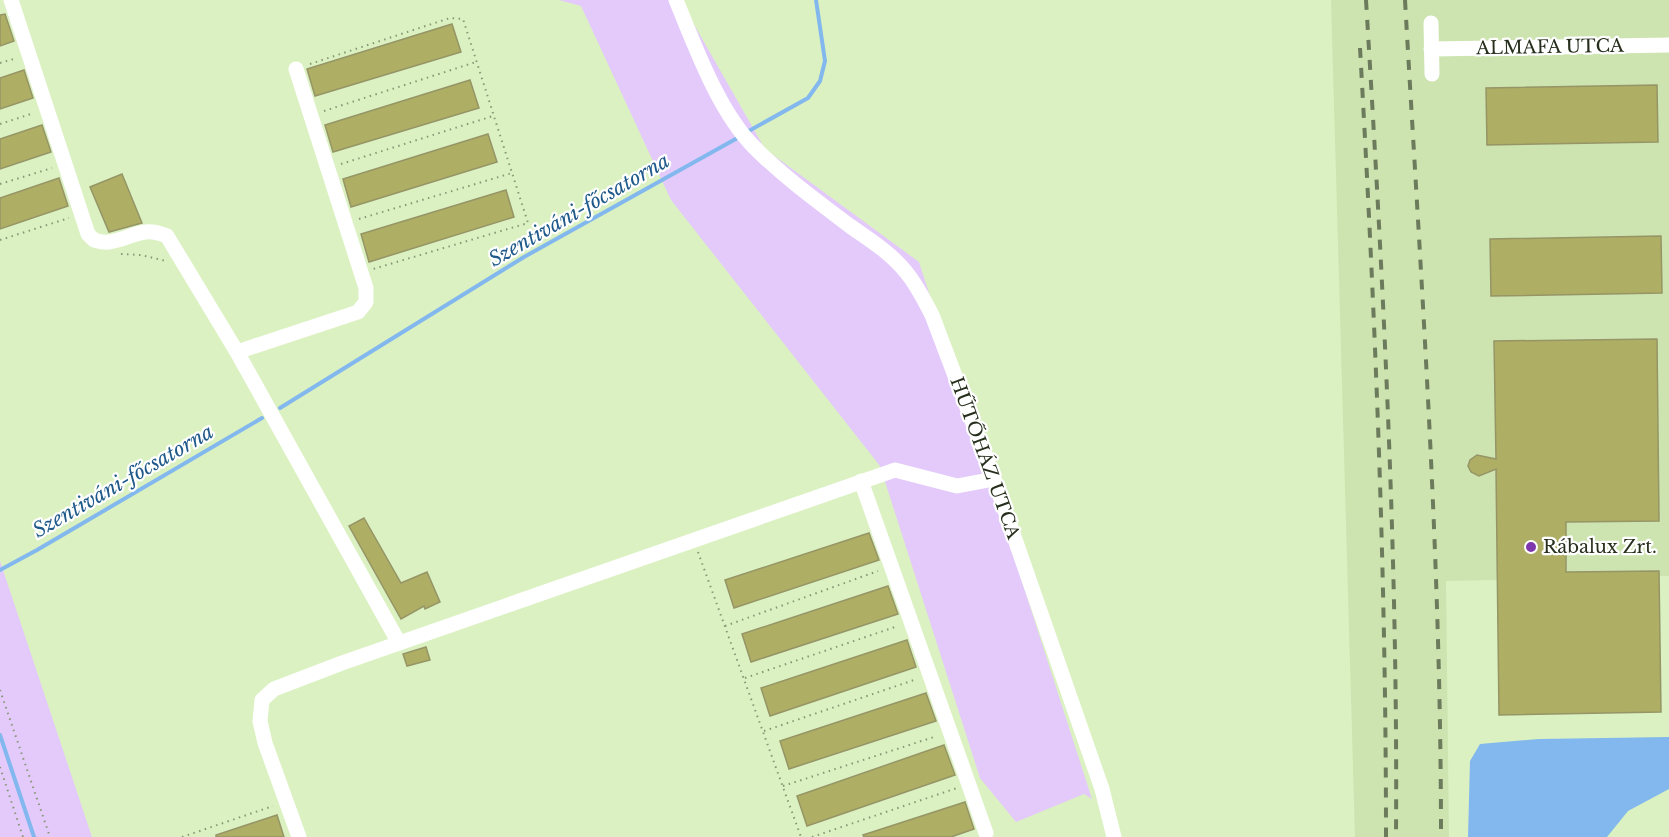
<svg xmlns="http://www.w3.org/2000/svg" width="1669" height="837" font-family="'Libre Baskerville',serif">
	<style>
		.built { fill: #cde4b0 }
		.green { fill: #e3cafb }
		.water { fill: #82b8ed }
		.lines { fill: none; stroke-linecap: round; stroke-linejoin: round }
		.stream { stroke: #82b8ed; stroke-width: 4 }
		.building { fill: #afae65; stroke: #959566; stroke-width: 1.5 }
		.path { stroke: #889776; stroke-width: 2; stroke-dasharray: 1.5 4.5; stroke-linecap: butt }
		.minor { stroke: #fff; stroke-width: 15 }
		.rail { stroke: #6d7b5d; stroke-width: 4; stroke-dasharray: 10 10; stroke-linecap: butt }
		.poi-dot { fill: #7c38ac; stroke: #fff; stroke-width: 2 }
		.labels { text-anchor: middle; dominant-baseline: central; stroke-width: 4.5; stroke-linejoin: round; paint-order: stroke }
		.street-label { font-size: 18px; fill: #262e1c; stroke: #fff }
		.poi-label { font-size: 18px; fill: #262e1c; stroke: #fff; text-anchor: start }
		.water-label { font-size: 20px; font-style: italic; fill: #205a8b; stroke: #fff }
	</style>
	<rect width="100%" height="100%" fill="#dbf1c2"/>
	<polygon class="built" points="1331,0 1669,0 1669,576 1446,581 1449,837 1355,837"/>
	<g class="green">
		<polygon points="559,0 680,0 765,149 919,262 1092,799 1084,794 1016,822 980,778 880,466 671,200 581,6"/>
		<polygon points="0,561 92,837 0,837"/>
	</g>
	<polygon class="water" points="1669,737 1669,789 1628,811 1607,837 1468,837 1470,761 1480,744 1539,739"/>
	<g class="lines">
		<g class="stream">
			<polyline points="747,132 808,98 820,81 825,61 816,0"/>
			<polyline points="280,408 524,257 741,136"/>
			<polyline points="0,570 37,550 262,418"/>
			<polyline points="0,735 34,837"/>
		</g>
	</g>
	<g class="building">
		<polygon points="5,14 14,41 0,46 0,15"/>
		<polygon points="452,24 461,52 315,96 307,69"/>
		<polygon points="24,70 33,98 0,109 0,78"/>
		<polygon points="470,80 479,108 333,152 325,125"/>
		<polygon points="1657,85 1658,142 1487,145 1486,88"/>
		<polygon points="42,125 51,152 0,169 0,139"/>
		<polygon points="488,134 497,162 351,207 343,179"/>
		<polygon points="122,174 142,223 109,232 90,187"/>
		<polygon points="59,178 68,206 0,229 0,198"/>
		<polygon points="506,190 514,217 369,262 361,234"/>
		<polygon points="1661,236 1662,293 1491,296 1490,239"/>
		<polygon points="1657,339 1659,521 1566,522 1566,572 1659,571 1661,712 1499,715 1496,469 1479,476 1471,472 1468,466 1470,460 1477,455 1496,459 1494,341"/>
		<polygon points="364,518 401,583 427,572 440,602 425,609 424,606 401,619 349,526"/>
		<polygon points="869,533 879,560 734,608 725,580"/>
		<polygon points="888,586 898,614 751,662 742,634"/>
		<polygon points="907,640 916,667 770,716 761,688"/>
		<polygon points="426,647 430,660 407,666 403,654"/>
		<polygon points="926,693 936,721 789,769 780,741"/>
		<polygon points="944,745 955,775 807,826 797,796"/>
		<polygon points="965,802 974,829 951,837 864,837 863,835"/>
		<polygon points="277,815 284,837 216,837 216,835"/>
	</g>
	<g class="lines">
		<g class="path">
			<polyline points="0,63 17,58"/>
			<polyline points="310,64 450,18 463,19 528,223 373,269"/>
			<polyline points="324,111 476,62"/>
			<polyline points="0,124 34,113"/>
			<polyline points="341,164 493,116"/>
			<polyline points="0,184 52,168"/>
			<polyline points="359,219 512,173"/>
			<polyline points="0,240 69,218"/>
			<polyline points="121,254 141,255 166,261"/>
			<polyline points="698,552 801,837"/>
			<polyline points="725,626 878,571"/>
			<polyline points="745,678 898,626"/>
			<polyline points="0,690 50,837"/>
			<polyline points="764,731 917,679"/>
			<polyline points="0,767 23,837"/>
			<polyline points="783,786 937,736"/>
			<polyline points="182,837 273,806"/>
			<polyline points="812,837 957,788"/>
		</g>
		<g class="minor">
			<path d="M11 0 88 234 94 240C98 241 104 243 109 242 132 239 141 225 167 236L237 352 399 643"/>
			<path d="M676 0C695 46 719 113 755 148 784 177 817 201 850 226 870 240 891 253 906 272 917 285 924 300 932 315L994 479 1102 789 1114 837"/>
			<polyline points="1431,23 1432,74"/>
			<polyline points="1431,49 1669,45"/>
			<polyline points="237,352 358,312 366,302 366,288 296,69"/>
			<polyline points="861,481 986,833"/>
			<polyline points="299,837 265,743 260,721 262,700 274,689 342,663 895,470 957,486 994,479"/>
		</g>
		<g class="rail">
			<path d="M1366 0C1383 279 1398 558 1396 837"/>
			<path d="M1405 0C1421 279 1441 558 1441 837"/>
			<path d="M1360 48C1375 311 1386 574 1386 837"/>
		</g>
	</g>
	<circle class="poi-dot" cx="1531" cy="547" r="6"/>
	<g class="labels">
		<g class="street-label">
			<text transform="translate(1550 47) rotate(-1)">ALMAFA UTCA</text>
			<text transform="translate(985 458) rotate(70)">HŰTŐHÁZ UTCA</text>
		</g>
		<g class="poi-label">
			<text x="1543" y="547">Rábalux Zrt.</text>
		</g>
		<g class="water-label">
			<text transform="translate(579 210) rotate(-30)">Szentiváni-főcsatorna</text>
			<text transform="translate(123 481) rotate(-30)">Szentiváni-főcsatorna</text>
		</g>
	</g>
</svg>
